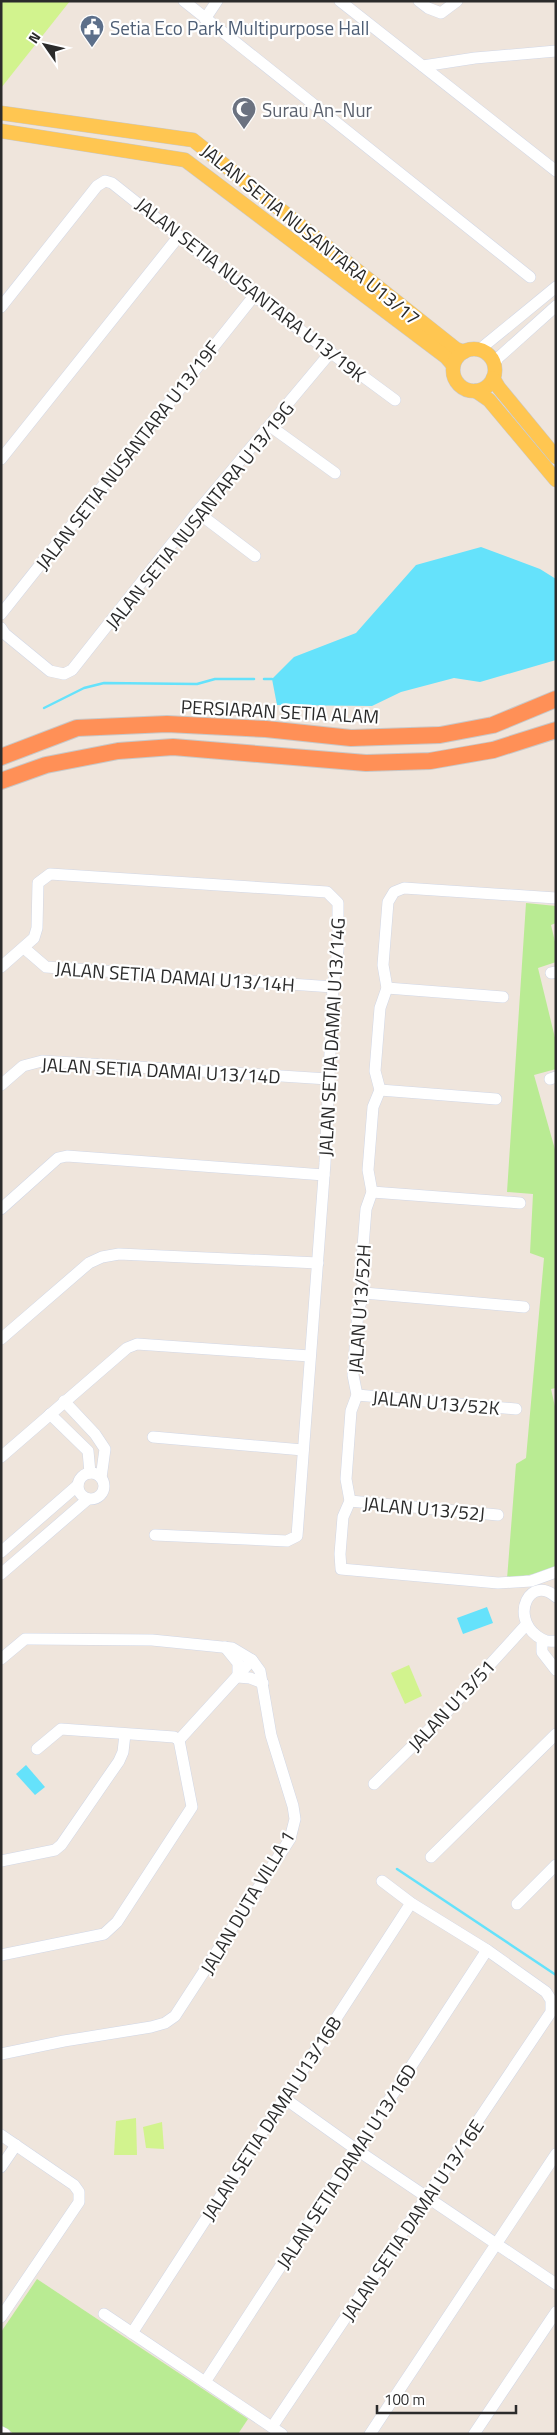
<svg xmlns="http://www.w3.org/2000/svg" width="557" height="2435" font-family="'Titillium Web',sans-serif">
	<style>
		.green { fill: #b9eb93 }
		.pitch { fill: #d2f38e }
		.water { fill: #65e2fb }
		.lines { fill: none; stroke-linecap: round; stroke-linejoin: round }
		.stream { stroke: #65e2fb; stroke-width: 2.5 }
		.minor-casing { stroke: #d1d7e6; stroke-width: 12 }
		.major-casing { stroke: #c8c8c8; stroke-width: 15 }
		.highway-casing { stroke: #c8c8c8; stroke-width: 18 }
		.minor { stroke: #fff; stroke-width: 11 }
		.major { stroke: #ffc651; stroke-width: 14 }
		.highway { stroke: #ff9057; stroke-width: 16 }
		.labels { text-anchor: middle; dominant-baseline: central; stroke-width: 4.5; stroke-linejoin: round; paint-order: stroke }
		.service-label { font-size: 19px; fill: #4e5e75; stroke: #fff; text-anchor: start }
		.worship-label { font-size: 19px; fill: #5b616d; stroke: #fff; text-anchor: start }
		.street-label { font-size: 19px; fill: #2b2b2b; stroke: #fff }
	</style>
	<rect width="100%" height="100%" fill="#efe5dc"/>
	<g class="green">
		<polygon points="526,903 556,906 556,923 551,925 556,946 556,962 538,968 556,1042 556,1069 534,1075 556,1153 556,1388 551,1389 556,1411 556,1566 534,1574 507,1579 516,1464 526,1458 544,1258 530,1253 533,1194 507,1192"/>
		<polygon points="37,2279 248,2419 238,2434 14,2434 1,2425 1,2332"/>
	</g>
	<g class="pitch">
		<polygon points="1,1 70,1 1,88"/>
		<polygon points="409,1665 422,1696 405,1704 391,1673"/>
		<polygon points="136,2118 137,2155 114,2155 116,2121"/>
		<polygon points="162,2122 164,2149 146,2148 143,2127"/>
	</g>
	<g class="water">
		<polygon points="481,547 540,569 556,579 556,660 480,682 454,678 401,692 372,706 277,705 272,679 294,657 356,633 416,565"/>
		<polygon points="487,1607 493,1623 463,1634 457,1618"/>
		<polygon points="26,1765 45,1787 35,1795 16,1774"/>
	</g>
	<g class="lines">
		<g class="stream">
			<polyline points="264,679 272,679"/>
			<polyline points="44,708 84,688 104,683 197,684 215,679 254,679"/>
			<polyline points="397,1869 556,1975"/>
		</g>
		<defs>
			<g id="minor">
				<polyline points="184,1 530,277"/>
				<polyline points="340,1 556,171"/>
				<polyline points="419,1 428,8 441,13 457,1"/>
				<polyline points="205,19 217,1"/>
				<polyline points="423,66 475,58 556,51"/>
				<polyline points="1,307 97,186 105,181 112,183 254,296 395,400"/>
				<polyline points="479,350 556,287"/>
				<polyline points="494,365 498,358 556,306"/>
				<polyline points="270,426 335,473"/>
				<polyline points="1,459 179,236"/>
				<polyline points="197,512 255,556"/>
				<polyline points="1,614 254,296"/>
				<polyline points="1,628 5,634 50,671 64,674 72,670 197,512 331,352"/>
				<polyline points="556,898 404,888 394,892 388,902 383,965 387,988 380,1008 375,1071 380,1090 373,1107 368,1170 372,1192 366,1209 361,1272 364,1293 358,1311 353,1375 357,1395 351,1411 346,1479 350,1501 343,1517 340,1554 341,1569 498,1583 531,1581 556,1572"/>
				<polyline points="24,948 46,967 333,987"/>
				<polyline points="1,967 34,938 37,928 38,883 50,874 327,892 338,903 338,949 333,987 325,1163 297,1536 287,1541 155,1535"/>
				<polyline points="551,973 556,972"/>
				<polyline points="387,988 503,997"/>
				<polyline points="550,1079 556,1077"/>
				<polyline points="1,1085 23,1066 42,1061 328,1079"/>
				<polyline points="380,1090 496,1099"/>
				<polyline points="372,1192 520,1203"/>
				<polyline points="1,1209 58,1158 67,1156 324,1175"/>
				<polyline points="364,1293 524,1307"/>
				<polyline points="1,1339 89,1263 102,1257 119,1254 318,1263"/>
				<polyline points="357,1395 516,1409"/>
				<polyline points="64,1401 95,1434 105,1449 101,1478"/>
				<polyline points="50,1414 88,1451 90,1473"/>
				<polyline points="153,1437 303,1450"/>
				<polyline points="1,1457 127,1348 137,1344 310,1356"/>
				<circle cx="91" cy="1486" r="13"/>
				<polyline points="350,1501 498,1515"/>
				<polyline points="1,1552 78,1485"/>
				<polyline points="1,1574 88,1499"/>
				<path d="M556 1597C530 1574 510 1616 537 1636 544 1641 548 1642 556 1641"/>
				<polyline points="545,1641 542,1643 542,1652 556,1670"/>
				<polyline points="225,1647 238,1663 238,1677 250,1678 263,1683"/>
				<polyline points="1,1659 25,1639 32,1639 152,1640 232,1648 252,1660 260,1671 271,1735 293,1806 295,1819 290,1839 175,2016 165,2023 151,2027 64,2041 1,2054"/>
				<polyline points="179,1740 252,1660"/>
				<polyline points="37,1749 61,1729 174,1737 179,1740"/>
				<polyline points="374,1784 443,1716 526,1625"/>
				<polyline points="431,1857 556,1734"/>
				<polyline points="1,1861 55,1850 61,1845 119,1761 123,1752 125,1734"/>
				<polyline points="517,1904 556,1865"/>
				<polyline points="1,1955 104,1934 117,1922 192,1807 179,1740"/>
				<polyline points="284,2098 357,2150 556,2284"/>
				<polyline points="1,2135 74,2185 79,2192 79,2202 1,2317"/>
				<polyline points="1,2167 16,2145"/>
				<polyline points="104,2314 282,2434"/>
				<polyline points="132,2333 411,1903"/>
				<polyline points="205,2382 487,1950"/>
				<polyline points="272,2427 551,2012 551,2000 546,1992 487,1950 411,1903 382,1881"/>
				<polyline points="1,2432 5,2434"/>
				<polyline points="370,2434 556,2154"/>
				<polyline points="474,2434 556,2312"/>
			</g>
			<g id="major">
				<polyline points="1,113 193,140 456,349 464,352"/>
				<polyline points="1,131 185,160 446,357 453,365"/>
				<circle cx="474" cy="370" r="21"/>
				<polyline points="493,378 499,388 556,457"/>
				<polyline points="476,391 489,400 556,480"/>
			</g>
			<g id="highway">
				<polyline points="1,757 77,728 167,724 266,729 351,738 440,735 493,725 556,699"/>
				<polyline points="1,781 46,765 118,751 173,747 366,763 430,761 493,750 556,730"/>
			</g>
		</defs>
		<use href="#minor" class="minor-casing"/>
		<use href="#major" class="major-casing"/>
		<use href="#highway" class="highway-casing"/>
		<use href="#minor" class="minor"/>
		<use href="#major" class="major"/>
		<use href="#highway" class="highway"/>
	</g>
	<defs>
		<symbol id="civic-pin" viewBox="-11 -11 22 30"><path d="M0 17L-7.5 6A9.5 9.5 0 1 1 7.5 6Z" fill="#5c6f8a" stroke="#fff"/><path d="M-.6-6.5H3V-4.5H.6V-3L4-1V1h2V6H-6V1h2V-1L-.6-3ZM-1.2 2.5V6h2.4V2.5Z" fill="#fff"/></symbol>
		<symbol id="mosque-pin" viewBox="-11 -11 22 30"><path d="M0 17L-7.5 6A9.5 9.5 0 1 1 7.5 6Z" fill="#6b7280" stroke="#fff"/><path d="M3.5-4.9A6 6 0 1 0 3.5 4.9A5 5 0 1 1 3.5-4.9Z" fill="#fff"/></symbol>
	</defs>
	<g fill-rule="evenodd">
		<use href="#civic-pin" x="78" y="13" width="28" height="38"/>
		<use href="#mosque-pin" x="230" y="95" width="28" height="38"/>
	</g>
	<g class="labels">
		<g class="service-label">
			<text x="110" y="27">Setia Eco Park Multipurpose Hall</text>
		</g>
		<g class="worship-label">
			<text x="262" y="109">Surau An-Nur</text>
		</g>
		<g class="street-label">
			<text transform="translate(311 234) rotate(39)">JALAN SETIA NUSANTARA U13/17</text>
			<text transform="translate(251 289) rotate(38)">JALAN SETIA NUSANTARA U13/19K</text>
			<text transform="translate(127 455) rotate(-52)">JALAN SETIA NUSANTARA U13/19F</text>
			<text transform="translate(199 515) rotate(-51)">JALAN SETIA NUSANTARA U13/19G</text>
			<text transform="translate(280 711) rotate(3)">PERSIARAN SETIA ALAM</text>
			<text transform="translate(175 976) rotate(4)">JALAN SETIA DAMAI U13/14H</text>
			<text transform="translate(331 1037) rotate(-87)">JALAN SETIA DAMAI U13/14G</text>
			<text transform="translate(161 1070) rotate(3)">JALAN SETIA DAMAI U13/14D</text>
			<text transform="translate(359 1309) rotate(-86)">JALAN U13/52H</text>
			<text transform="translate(436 1402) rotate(5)">JALAN U13/52K</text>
			<text transform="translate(424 1508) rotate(5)">JALAN U13/52J</text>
			<text transform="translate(451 1705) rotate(-47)">JALAN U13/51</text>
			<text transform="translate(247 1902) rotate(-59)">JALAN DUTA VILLA 1</text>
			<text transform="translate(271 2118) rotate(-57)">JALAN SETIA DAMAI U13/16B</text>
			<text transform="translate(346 2166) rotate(-57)">JALAN SETIA DAMAI U13/16D</text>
			<text transform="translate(412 2220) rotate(-56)">JALAN SETIA DAMAI U13/16E</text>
		</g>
	</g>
	<rect width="557" height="2435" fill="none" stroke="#2b2b2b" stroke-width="5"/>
	<g transform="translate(45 45) rotate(304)" stroke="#ffffff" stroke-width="4" paint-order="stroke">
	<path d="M0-4L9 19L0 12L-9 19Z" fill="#2b2b2b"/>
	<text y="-8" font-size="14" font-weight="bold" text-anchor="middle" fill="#2b2b2b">N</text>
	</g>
	<path d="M377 2405v8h139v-8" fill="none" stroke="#2b2b2b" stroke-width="2.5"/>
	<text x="384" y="2405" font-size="15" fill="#2b2b2b" stroke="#ffffff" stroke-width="4" paint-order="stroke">100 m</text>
</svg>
